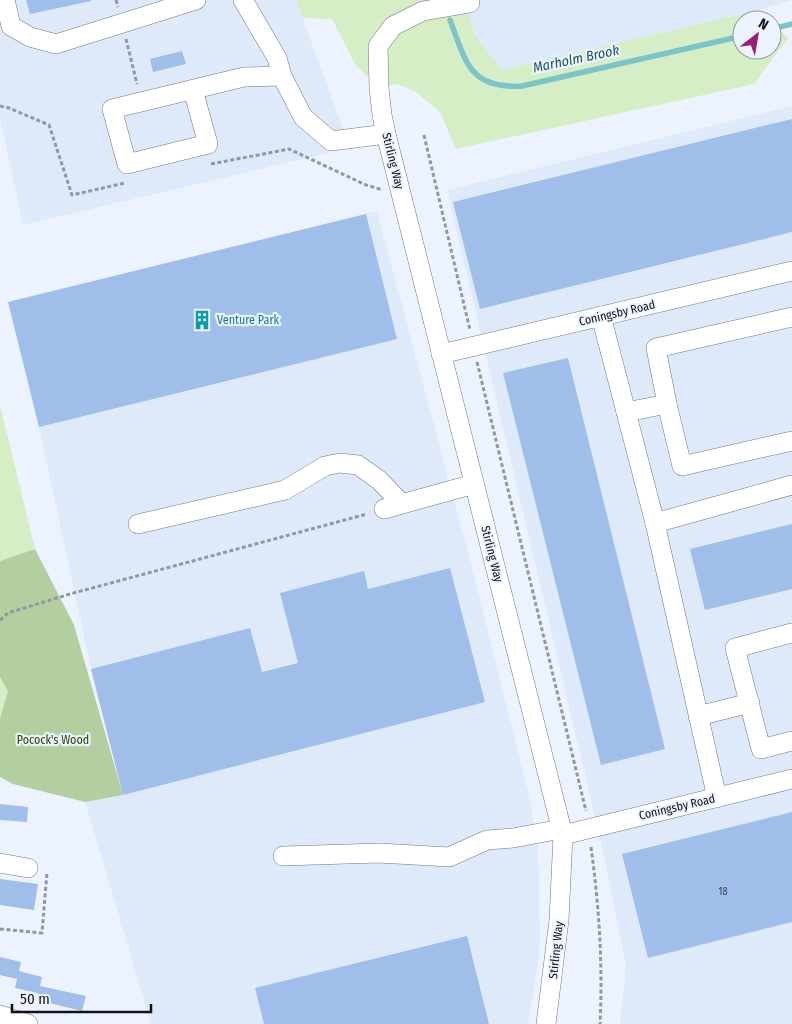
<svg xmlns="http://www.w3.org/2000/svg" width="792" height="1024" font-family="'Fira Sans Condensed',sans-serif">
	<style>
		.built { fill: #dee9fa }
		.green { fill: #d6eec6 }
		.forest { fill: #b3cfa0 }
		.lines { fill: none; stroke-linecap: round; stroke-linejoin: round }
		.stream { stroke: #7dc4c9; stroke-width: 5.5 }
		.building { fill: #a0beea }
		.minor-casing { stroke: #717780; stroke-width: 20 }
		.path { stroke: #93979f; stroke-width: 3; stroke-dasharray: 4 2.5; stroke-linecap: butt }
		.minor { stroke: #fff; stroke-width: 19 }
		.labels { text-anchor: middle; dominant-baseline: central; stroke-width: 4.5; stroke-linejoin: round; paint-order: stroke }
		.number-label { font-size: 10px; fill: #343d4b }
		.street-label { font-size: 12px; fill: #101216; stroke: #edf3fe }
		.culture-label { font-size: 12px; fill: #0d838f; stroke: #edf3fe; text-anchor: start }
		.park-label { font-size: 12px; fill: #284902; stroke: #edf3fe }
		.water-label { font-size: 14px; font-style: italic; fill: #1a575b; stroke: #edf3fe }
	</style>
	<rect width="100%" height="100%" fill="#edf3fe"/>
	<g class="built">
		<polygon points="0,0 296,0 350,148 23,225 0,118"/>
		<polygon points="463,0 792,0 759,10 502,70 475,35"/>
		<polygon points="792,106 792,1024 620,1024 626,965 604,855 447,190"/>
		<polygon points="377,211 471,564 529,796 538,848 540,940 538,963 528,1024 151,1024 85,802 123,795 91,669 39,427 8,302"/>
	</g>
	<g class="green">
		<polygon points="296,0 463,0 475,35 502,70 759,10 770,20 742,20 742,50 772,50 772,22 788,38 754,84 456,149 440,112 416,92 397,84 379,88 355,64 332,19 303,18"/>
		<polygon points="0,405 35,549 0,561"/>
		<polygon points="0,677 8,691 1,719 0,719"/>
	</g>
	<polygon class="forest" points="35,549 74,625 123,795 85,802 13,784 0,777 0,719 8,691 0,677 0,561"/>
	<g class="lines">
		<g class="stream">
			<path d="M450 20C466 62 469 89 522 86L742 36"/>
			<polyline points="772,29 792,24"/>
		</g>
	</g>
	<g class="building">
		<polygon points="26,0 91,0 91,1 30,14"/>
		<polygon points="182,51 186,64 153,72 150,59"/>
		<polygon points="792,119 792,232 480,309 453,202"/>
		<polygon points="366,214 397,339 39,427 8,302"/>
		<polygon points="568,358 665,749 601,765 503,373"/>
		<polygon points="792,524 792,589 705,610 690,549"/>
		<polygon points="450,568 485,702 123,795 91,669 250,628 262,672 298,663 280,593 364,571 368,589"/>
		<polygon points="0,804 28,807 27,822 0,820"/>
		<polygon points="792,812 792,922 648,958 622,854"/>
		<polygon points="0,879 38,884 34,910 0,905"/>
		<polygon points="467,936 489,1024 264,1024 255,988"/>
		<polygon points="0,957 21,962 19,971 42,977 40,986 86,996 82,1011 37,1000 38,993 15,988 17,979 0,975"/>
	</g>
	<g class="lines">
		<defs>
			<g id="minor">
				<polyline points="5,0 11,26 30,37 56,44 196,0"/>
				<polyline points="243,0 277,58 282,76"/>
				<polyline points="470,3 423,11 393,26 378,46 379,88 382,115 386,134 563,835 559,920 546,1024"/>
				<polyline points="193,90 208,144 127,164 112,109 244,77 282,76 303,117 331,141 386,134"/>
				<polyline points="601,316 655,523 717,798"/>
				<polyline points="441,354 792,271"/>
				<polyline points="667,404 656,348 792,317"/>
				<polyline points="626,412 667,404 682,466 792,441"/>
				<polyline points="384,509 474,484"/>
				<polyline points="655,523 792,485"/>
				<polyline points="138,524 285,490 325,466 340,463 358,465 379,480 402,504"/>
				<polyline points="792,633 735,648 761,749 792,741"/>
				<polyline points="698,716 750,703"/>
				<polyline points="563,835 792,779"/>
				<polyline points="283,856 379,853 449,857 487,840 513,838 561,829"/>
				<polyline points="0,863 28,868"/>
				<polyline points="0,1015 28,1024"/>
			</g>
		</defs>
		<use href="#minor" class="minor-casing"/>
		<g class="path">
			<polyline points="116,0 118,7"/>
			<polyline points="126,39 137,84"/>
			<polyline points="0,106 9,108 49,125 72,195 125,183"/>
			<polyline points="424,135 470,330"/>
			<polyline points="211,164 289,149 366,185 383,190"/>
			<polyline points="477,362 586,811"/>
			<polyline points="0,620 8,613 70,594 367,514"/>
			<path d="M591 847C599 905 603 965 600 1024"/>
			<polyline points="0,929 42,933 47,872"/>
		</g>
		<use href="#minor" class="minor"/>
	</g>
	<defs>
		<symbol id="building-bare" viewBox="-9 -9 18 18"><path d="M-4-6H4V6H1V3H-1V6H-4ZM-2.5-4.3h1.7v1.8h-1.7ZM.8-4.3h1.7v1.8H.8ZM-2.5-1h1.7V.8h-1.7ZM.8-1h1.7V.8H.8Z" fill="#0f9aa8" stroke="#edf3fe" stroke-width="2.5" paint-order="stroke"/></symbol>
	</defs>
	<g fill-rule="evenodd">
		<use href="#building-bare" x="188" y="306" width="28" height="28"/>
	</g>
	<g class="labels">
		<g class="number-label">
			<text x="723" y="892">18</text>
		</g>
		<g class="street-label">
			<text transform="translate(393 161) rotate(76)">Stirling Way</text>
			<text transform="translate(617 313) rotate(-13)">Coningsby Road</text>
			<text transform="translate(492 554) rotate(76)">Stirling Way</text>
			<text transform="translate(677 807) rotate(-13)">Coningsby Road</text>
			<text transform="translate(556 950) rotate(-84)">Stirling Way</text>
		</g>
		<g class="culture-label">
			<text x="217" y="320">Venture Park</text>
		</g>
		<g class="park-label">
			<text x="53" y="740">Pocock's Wood</text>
		</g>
		<g class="water-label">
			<text transform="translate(576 59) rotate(-12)">Marholm Brook</text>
		</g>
	</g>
	<g transform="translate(757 35) rotate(31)"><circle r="24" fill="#edf3fe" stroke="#9599a1"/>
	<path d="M0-4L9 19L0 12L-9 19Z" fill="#971e79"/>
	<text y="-8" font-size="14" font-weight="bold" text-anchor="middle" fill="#101216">N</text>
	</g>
	<path d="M12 1004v8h139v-8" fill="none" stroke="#101216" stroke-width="2.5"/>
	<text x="20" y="1004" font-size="15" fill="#101216" stroke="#edf3fe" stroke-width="4" paint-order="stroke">50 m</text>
</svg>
